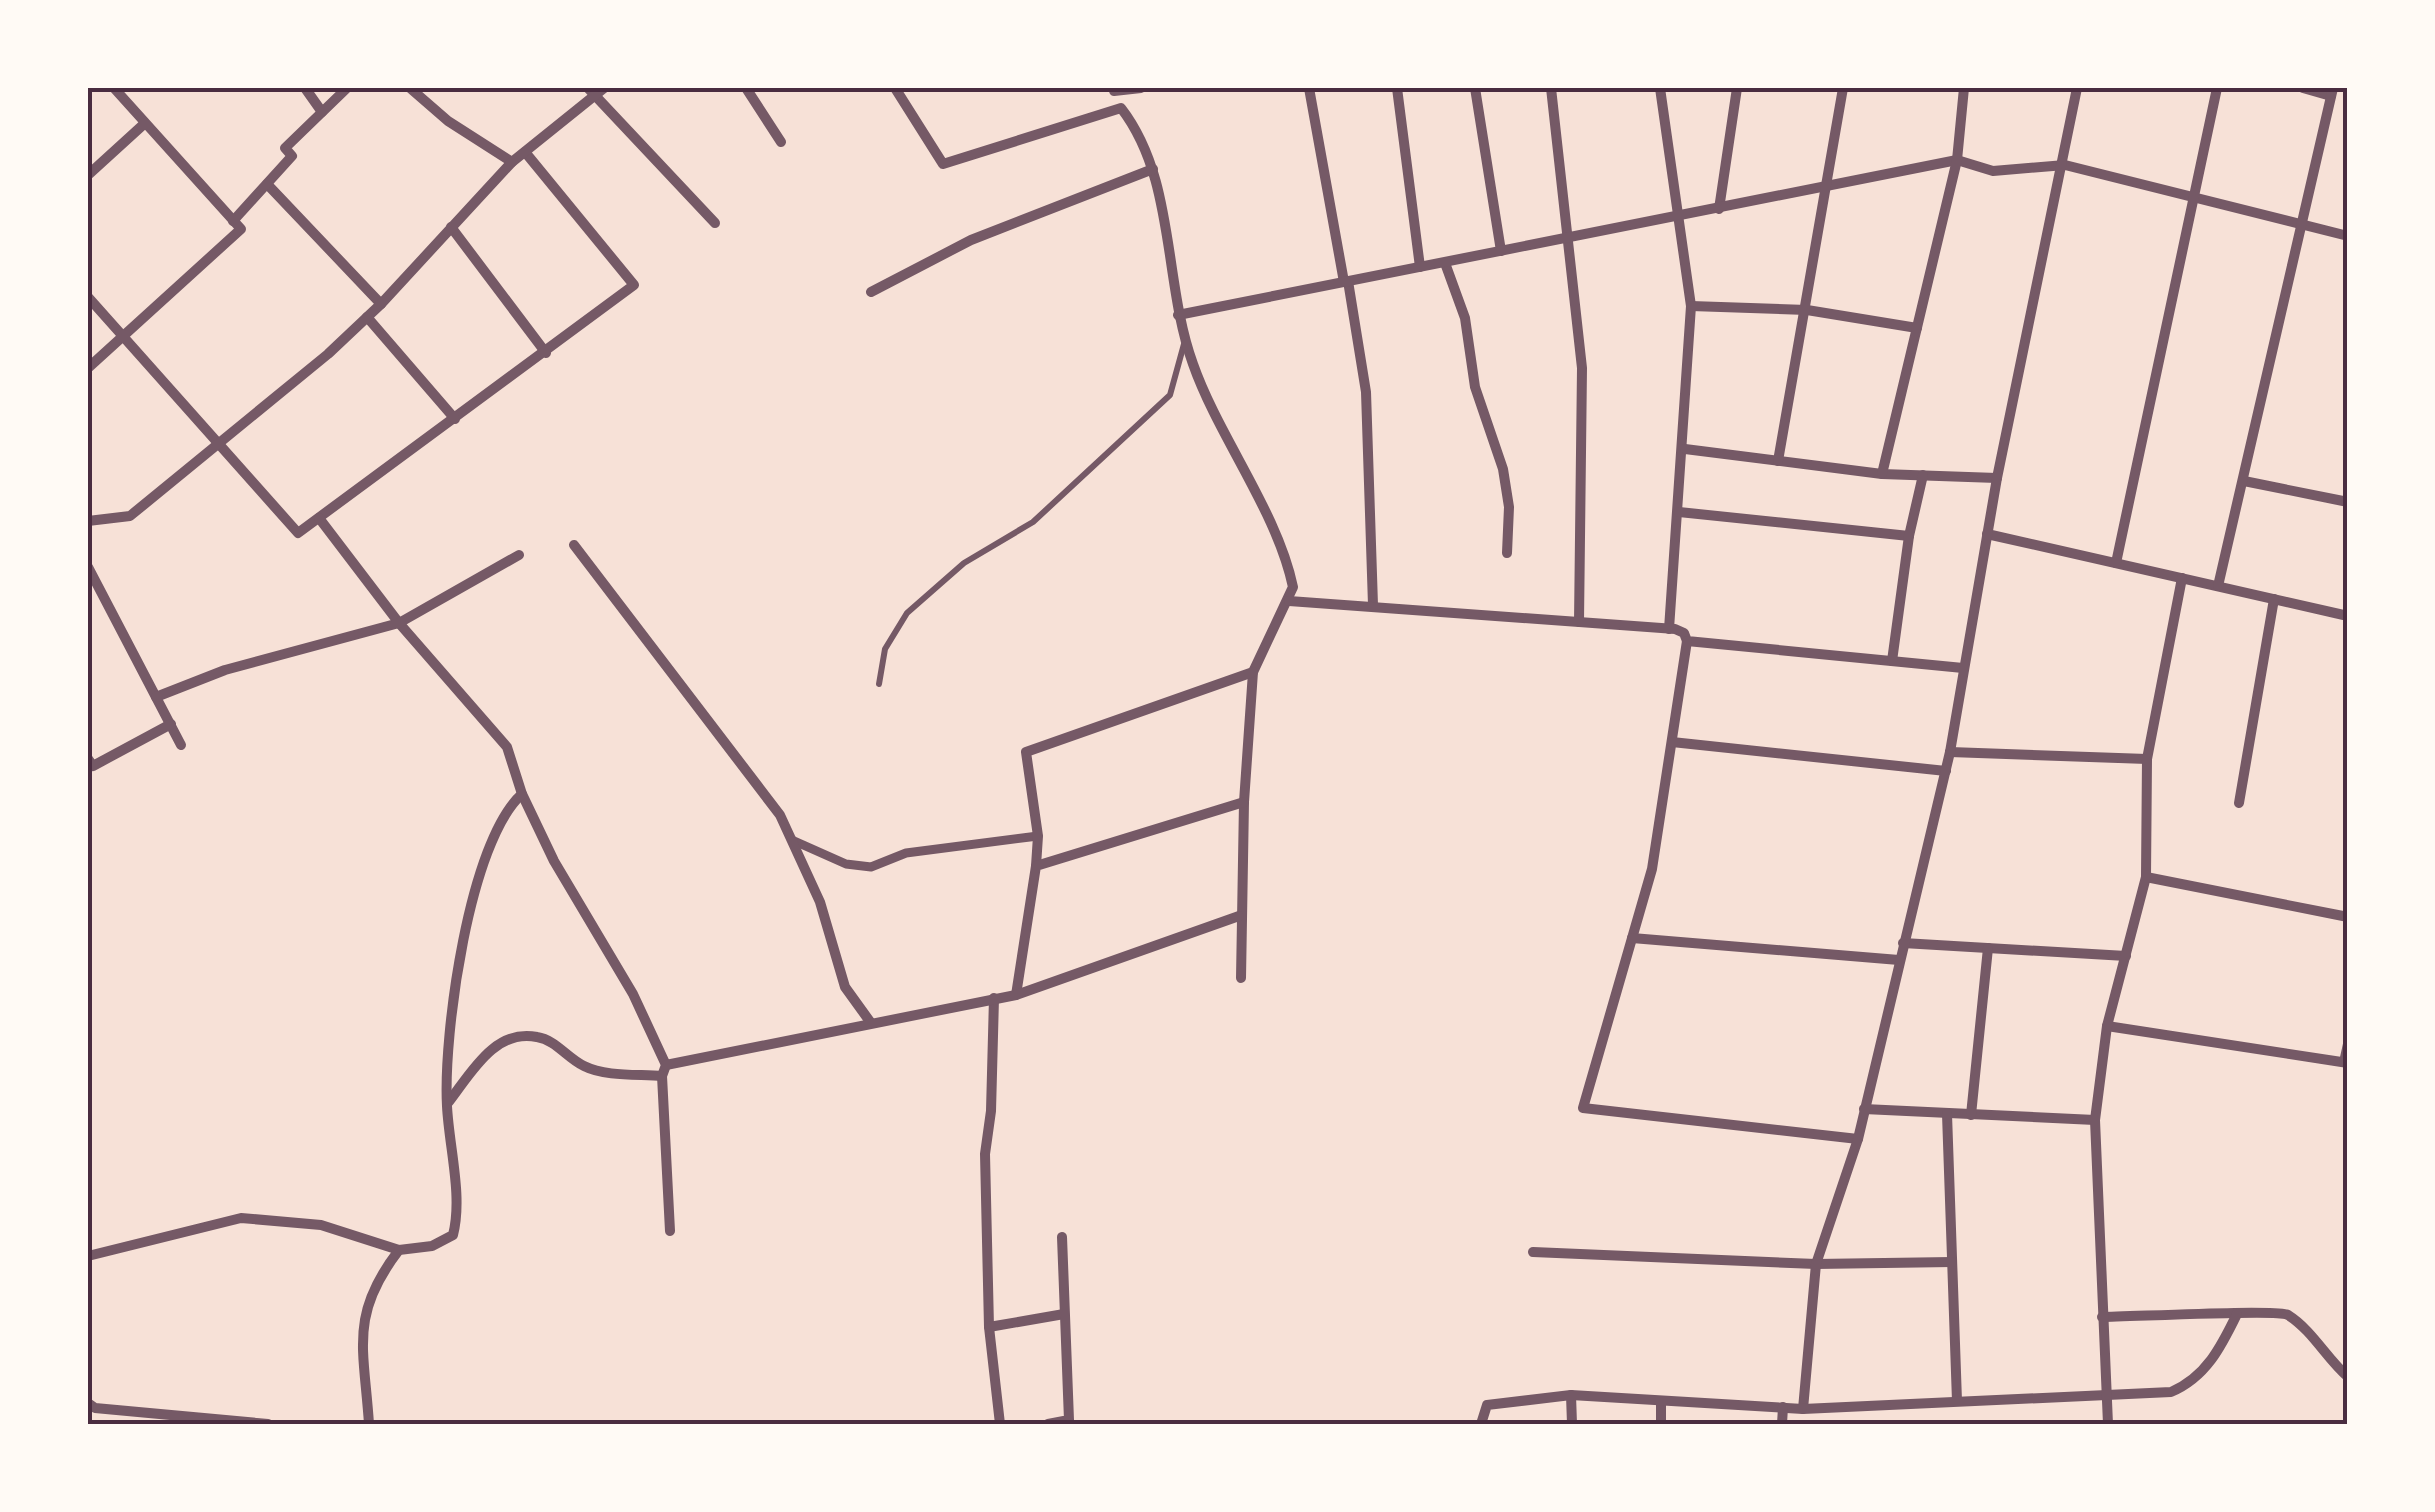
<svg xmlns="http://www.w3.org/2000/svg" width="2435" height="1512" font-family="Barlow,sans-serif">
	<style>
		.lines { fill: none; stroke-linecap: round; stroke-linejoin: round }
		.service { stroke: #755966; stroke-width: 6 }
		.pedestrian { stroke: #755966; stroke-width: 9 }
		.minor { stroke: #755966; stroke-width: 10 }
		.neatline { fill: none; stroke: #4a2c40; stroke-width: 4 }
	</style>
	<rect width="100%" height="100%" fill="#f7e1d7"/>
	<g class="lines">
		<polyline class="service" points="879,684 885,649 907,613 964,563 1033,522 1170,395 1184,344"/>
		<polyline class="pedestrian" points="792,840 846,864 871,867 906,853 1038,836"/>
		<g class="minor">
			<polyline points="305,88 322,112"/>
			<polyline points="410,88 448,121 512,162"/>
			<polyline points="588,88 715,223"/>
			<polyline points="746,88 781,142"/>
			<path d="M895 88 943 164 1121 108C1176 179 1163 282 1193 364 1219 438 1277 511 1293 587L1253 672 1244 802 1241 978"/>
			<polyline points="1309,88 1344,282"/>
			<polyline points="1397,88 1420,267"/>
			<polyline points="1475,88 1501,251"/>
			<polyline points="1551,88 1582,368 1579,622"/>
			<polyline points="1660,88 1691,306 1669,629"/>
			<polyline points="2303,88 2331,96"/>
			<polyline points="1114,91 1141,88"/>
			<polyline points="88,175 144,124"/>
			<polyline points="267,184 381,304"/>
			<polyline points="1719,209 1737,88"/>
			<polyline points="233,221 292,156 285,148 347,88"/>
			<polyline points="451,227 546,353"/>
			<polyline points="1445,263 1465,318 1475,387 1503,469 1509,507 1507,553"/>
			<polyline points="1348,281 1366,392 1373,605"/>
			<polyline points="871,292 971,240 1153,169"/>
			<polyline points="88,297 298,533 634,285 525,152"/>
			<polyline points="1691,306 1807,310 1917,328"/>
			<polyline points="1178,315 1957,160 1993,171 2065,165 2348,236"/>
			<polyline points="367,317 455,419"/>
			<polyline points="88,368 241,229 114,88"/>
			<polyline points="1685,449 1882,474 1997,478"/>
			<polyline points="1778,461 1843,88"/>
			<polyline points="1882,474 1957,160 1964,88"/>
			<polyline points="2244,481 2348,502"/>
			<polyline points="1679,512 1909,536"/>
			<polyline points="319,518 399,623 507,747 522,794 554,861 633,994 666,1065 662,1076 670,1231"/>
			<polyline points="88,521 130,516 328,354 381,304 512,162 604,88"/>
			<polyline points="1987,534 2348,616"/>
			<polyline points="574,545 780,815 820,902 845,987 871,1023"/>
			<polyline points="2116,563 2217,88"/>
			<polyline points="88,567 181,745"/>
			<polyline points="2218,586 2333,88"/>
			<polyline points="1289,601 1675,629 1684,633 1687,641 1963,668"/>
			<polyline points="1687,641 1652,869 1583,1108 1858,1139"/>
			<polyline points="1892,661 1909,536 1923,475"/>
			<polyline points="156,697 225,670 399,623 519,555"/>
			<polyline points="1672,742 1946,771"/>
			<polyline points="1950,752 2147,759"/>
			<polyline points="88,759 93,766 171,724"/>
			<polyline points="2239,803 2274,599"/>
			<polyline points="1036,866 1038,836 1026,752 1253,672"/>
			<polyline points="2146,877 2348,917"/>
			<polyline points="1632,938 1899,960"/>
			<polyline points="1903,943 2126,956"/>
			<polyline points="1016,995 1036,866 1244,802"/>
			<polyline points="994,998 991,1111 985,1154 989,1327 1000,1424"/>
			<polyline points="2107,1026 2348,1063"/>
			<polyline points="2344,1062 2348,1044"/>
			<polyline points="666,1065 1016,995 1239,916"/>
			<path d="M447 1104C470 1075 494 1028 537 1037 556 1040 567 1058 584 1066 606 1077 638 1074 662 1076"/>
			<polyline points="1864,1109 2095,1120"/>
			<polyline points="1947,1114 1957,1401"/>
			<polyline points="1971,1115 1988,948"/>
			<polyline points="1533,1252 1816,1264 1952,1262"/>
			<polyline points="88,1256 241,1218 321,1225 399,1250"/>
			<path d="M2102 1317C2128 1317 2277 1309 2288 1315 2312 1330 2327 1359 2348 1377"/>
			<polyline points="989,1327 1064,1314"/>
			<polyline points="1571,1395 1572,1424"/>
			<polyline points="1661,1401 1661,1424"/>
			<polyline points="88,1403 95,1408 268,1424"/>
			<polyline points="1803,1409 1816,1264 1858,1139 1950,752 1997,478 2077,88"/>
			<path d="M369 1424C364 1348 349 1315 399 1250L432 1246 453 1235C463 1196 449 1147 447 1106 443 1035 469 841 522 794"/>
			<polyline points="1048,1424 1069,1420 1062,1237"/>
			<path d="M1481 1424 1487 1405 1571 1395 1803 1409 2171 1392C2206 1377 2221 1347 2237 1314"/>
			<polyline points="1782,1424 1783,1407"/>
			<polyline points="2108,1424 2095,1120 2107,1026 2146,877 2147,759 2182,578"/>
		</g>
	</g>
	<rect width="2435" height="1512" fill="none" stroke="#fffaf5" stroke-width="180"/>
	<rect x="90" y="90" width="2255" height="1332" class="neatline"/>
</svg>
